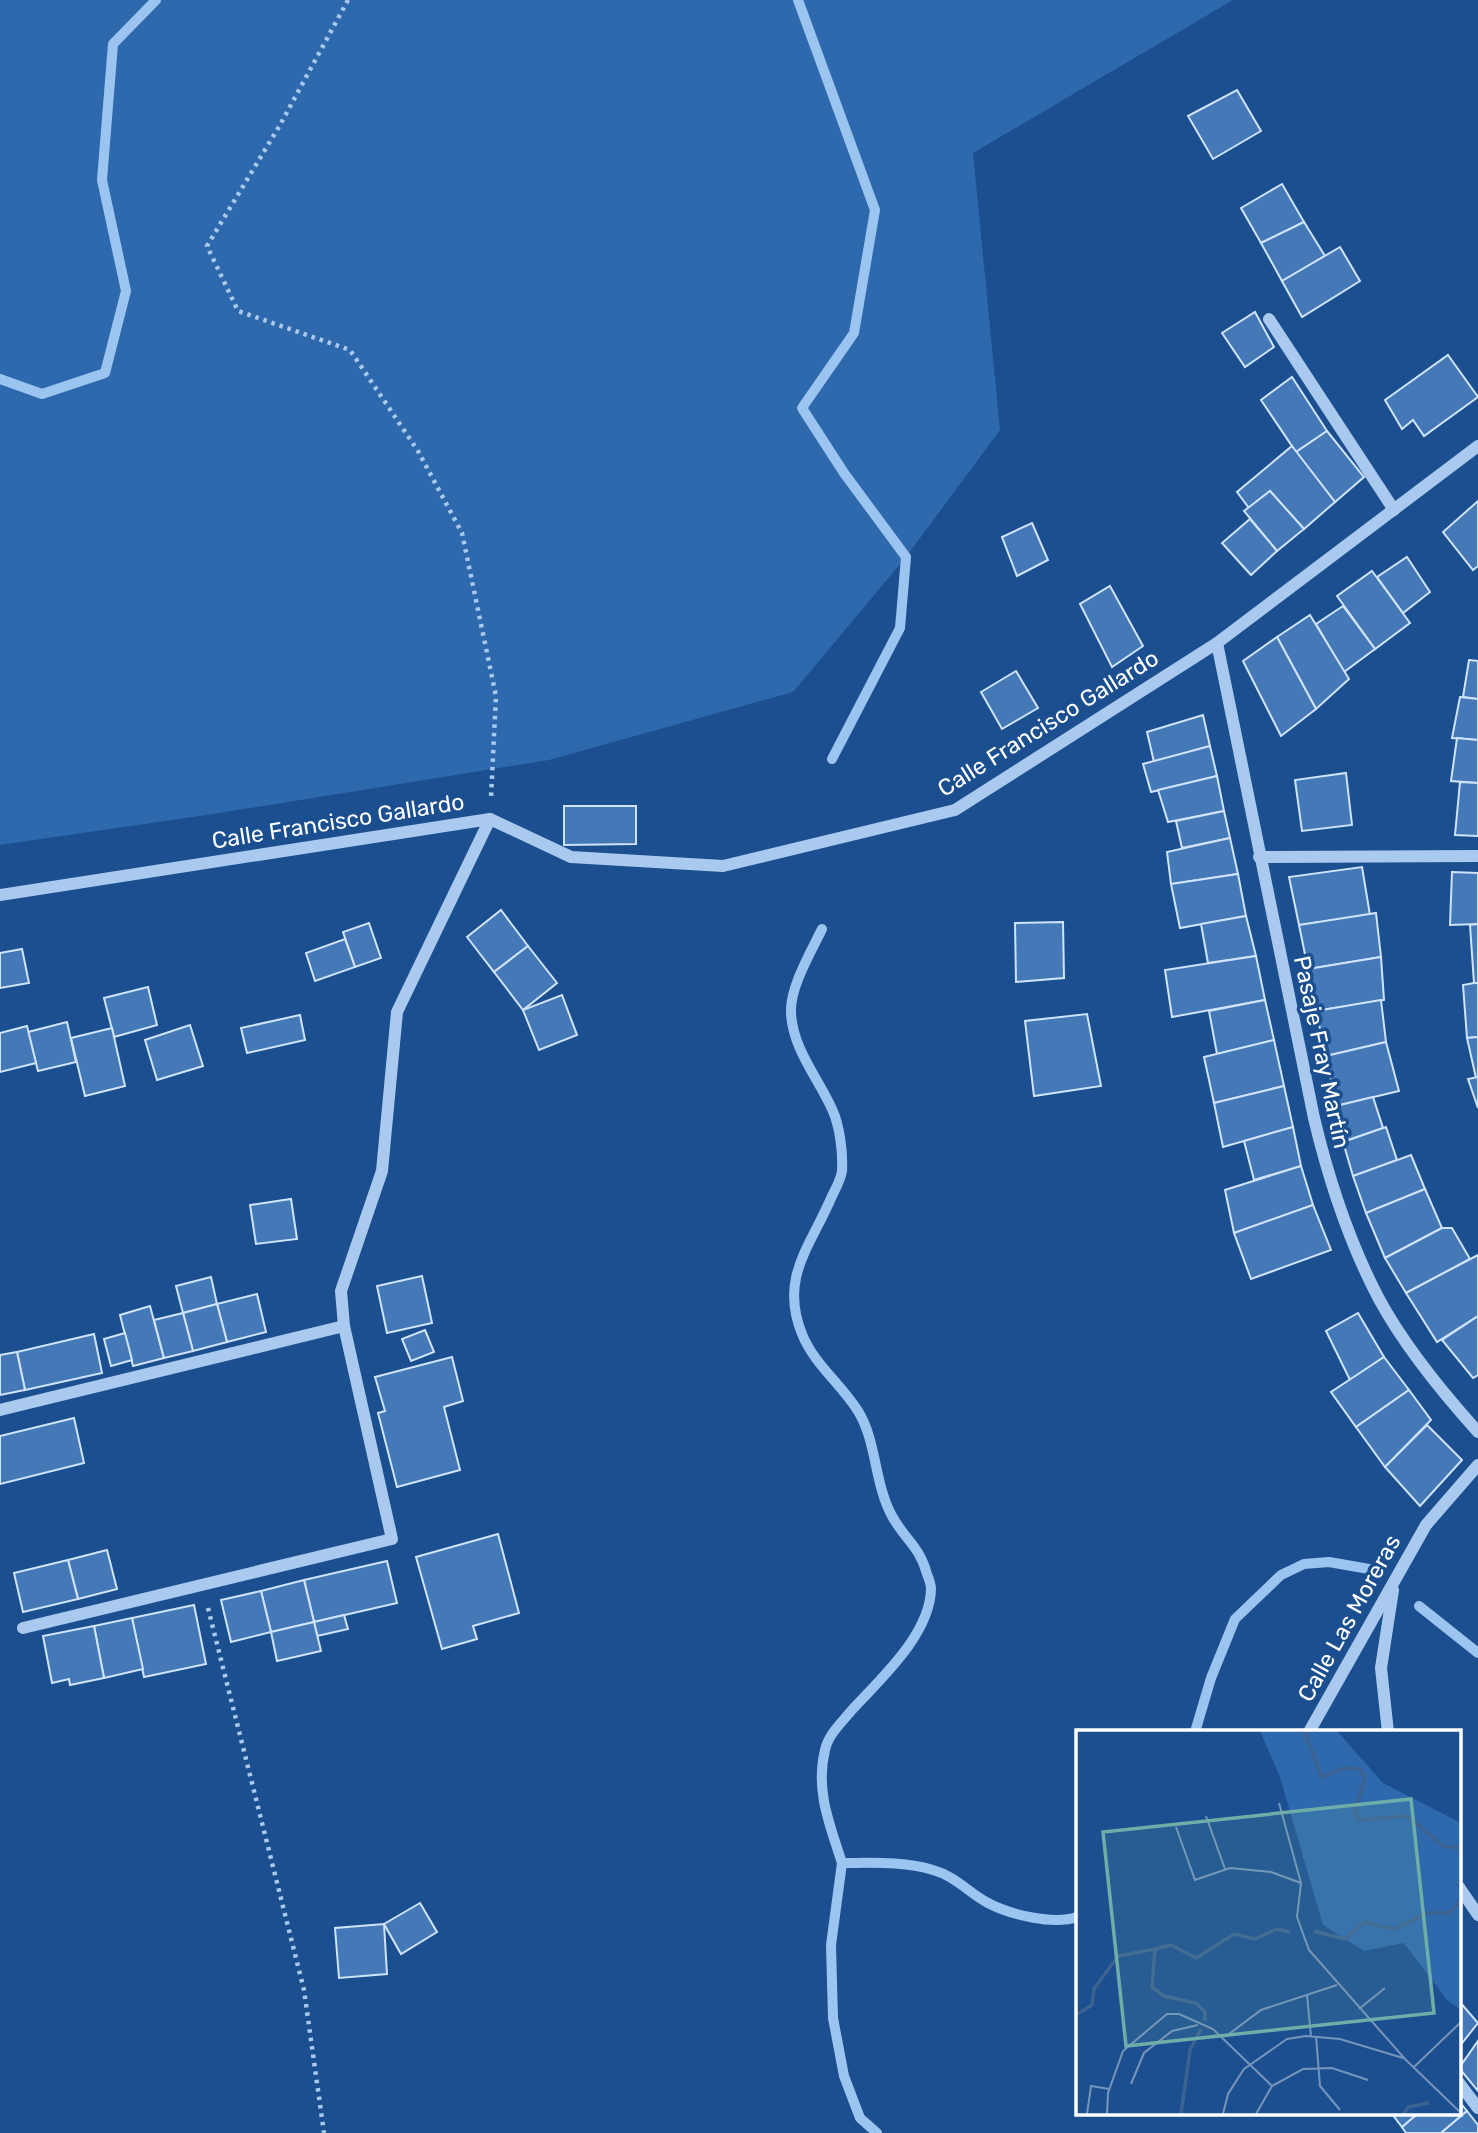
<svg xmlns="http://www.w3.org/2000/svg" width="1478" height="2133" font-family="Rubik,sans-serif">
	<style>
		.green { fill: #2e69ad }
		.lines { fill: none; stroke-linecap: round; stroke-linejoin: round }
		.stream { stroke: #9cc4f0; stroke-width: 10 }
		.building { fill: #4478b7; stroke: #cfe3fa; stroke-width: 2 }
		.path { stroke: #a9c9ee; stroke-width: 4.5; stroke-dasharray: 3.5 5; stroke-linecap: butt }
		.minor { stroke: #a9c9ee; stroke-width: 12 }
		.labels { text-anchor: middle; dominant-baseline: central; stroke-width: 7; stroke-linejoin: round; paint-order: stroke }
		.street-label { font-size: 23px; fill: #fff; stroke: #1b4f8f }
		.inset-river { fill: none; stroke: #3c6290; stroke-width: 3.5 }
		.inset-road { fill: none; stroke: #7695bc; stroke-width: 2 }
		.view { fill: #6fada8; fill-opacity: 0.15; stroke: #6fada8; stroke-width: 3.5 }
		.inset-edge { fill: none; stroke: #fff; stroke-width: 3.5 }
	</style>
	<rect width="100%" height="100%" fill="#1b4f8f"/>
	<polygon class="green" points="0,0 1233,0 973,153 1000,430 906,557 793,692 549,760 213,814 0,845"/>
	<g class="lines">
		<g class="stream">
			<polyline points="798,0 875,210 854,333 802,408 844,473 906,557 900,628 832,759"/>
			<polyline points="0,379 42,394 105,373 126,291 102,180 113,44 156,0"/>
			<path d="M822 929C811 952 790 987 791 1012 792 1048 818 1078 832 1109 840 1126 843 1153 842 1171 841 1179 836 1188 832 1196 811 1246 779 1277 802 1334 814 1364 841 1384 858 1411 877 1442 874 1483 892 1516 905 1540 919 1545 927 1574 929 1579 931 1585 931 1589 930 1635 880 1679 851 1711 842 1722 828 1735 825 1750 815 1791 830 1825 842 1863 872 1863 904 1861 933 1870 955 1876 969 1893 988 1903 1011 1915 1053 1925 1077 1917"/>
			<polyline points="1419,1606 1478,1653"/>
			<polyline points="1195,1732 1211,1678 1235,1619 1281,1575 1304,1564 1329,1562 1369,1569"/>
			<polyline points="842,1863 831,1945 833,2018 844,2076 860,2118 877,2133"/>
		</g>
	</g>
	<g class="building">
		<polygon points="1237,90 1261,131 1213,159 1188,116"/>
		<polygon points="1282,184 1304,222 1261,243 1241,208"/>
		<polygon points="1304,222 1325,256 1282,281 1261,243"/>
		<polygon points="1340,247 1360,281 1302,317 1282,281"/>
		<polygon points="1255,312 1274,347 1245,367 1222,333"/>
		<polygon points="1448,355 1478,397 1424,436 1413,420 1402,429 1385,400"/>
		<polygon points="1292,377 1327,431 1296,452 1261,400"/>
		<polygon points="1327,431 1364,477 1335,502 1296,452"/>
		<polygon points="1292,446 1335,502 1304,529 1270,491 1249,508 1237,492"/>
		<polygon points="1270,491 1304,529 1277,551 1244,511"/>
		<polygon points="1478,501 1478,566 1473,570 1443,532"/>
		<polygon points="1250,519 1277,551 1251,575 1222,543"/>
		<polygon points="1032,523 1048,560 1017,576 1002,537"/>
		<polygon points="1407,557 1430,592 1403,613 1377,577"/>
		<polygon points="1372,571 1410,623 1375,649 1337,596"/>
		<polygon points="1110,586 1143,646 1112,667 1080,604"/>
		<polygon points="1343,606 1375,649 1344,672 1316,624"/>
		<polygon points="1310,615 1349,679 1316,709 1277,637"/>
		<polygon points="1277,637 1316,709 1281,736 1243,661"/>
		<polygon points="1469,660 1478,661 1478,699 1463,697"/>
		<polygon points="1016,671 1038,708 1002,729 981,692"/>
		<polygon points="1460,697 1478,699 1478,740 1452,738"/>
		<polygon points="1203,715 1210,746 1154,762 1147,732"/>
		<polygon points="1457,738 1478,740 1478,783 1451,781"/>
		<polygon points="1210,746 1217,776 1151,792 1143,764"/>
		<polygon points="1346,773 1352,825 1302,831 1295,780"/>
		<polygon points="1217,776 1224,811 1168,822 1158,790"/>
		<polygon points="1460,782 1478,783 1478,836 1455,835"/>
		<polygon points="564,806 636,806 636,844 564,845"/>
		<polygon points="1224,811 1230,838 1182,848 1176,821"/>
		<polygon points="1230,838 1238,874 1171,884 1167,852"/>
		<polygon points="1362,867 1370,915 1299,925 1289,877"/>
		<polygon points="1452,872 1478,873 1478,924 1450,925"/>
		<polygon points="1238,874 1246,916 1180,928 1171,884"/>
		<polygon points="501,910 528,946 494,972 467,937"/>
		<polygon points="1376,913 1381,957 1308,969 1299,925"/>
		<polygon points="1246,916 1256,956 1208,963 1201,924"/>
		<polygon points="1063,922 1064,978 1016,982 1015,923"/>
		<polygon points="369,923 381,958 355,967 343,932"/>
		<polygon points="1478,924 1478,983 1474,983 1470,925"/>
		<polygon points="345,939 355,967 315,981 306,953"/>
		<polygon points="528,946 557,983 523,1010 494,972"/>
		<polygon points="22,949 29,983 0,988 0,953"/>
		<polygon points="1256,956 1265,1000 1172,1017 1165,970"/>
		<polygon points="1381,957 1384,1000 1316,1011 1308,969"/>
		<polygon points="1474,983 1478,983 1478,1037 1467,1038 1463,985"/>
		<polygon points="148,987 157,1025 114,1037 104,998"/>
		<polygon points="562,995 577,1035 539,1050 523,1010"/>
		<polygon points="1265,1000 1274,1040 1217,1054 1209,1011"/>
		<polygon points="1381,1000 1386,1042 1326,1056 1316,1011"/>
		<polygon points="1087,1014 1101,1086 1034,1096 1025,1021"/>
		<polygon points="300,1015 305,1040 247,1053 241,1028"/>
		<polygon points="67,1022 76,1062 38,1071 28,1032"/>
		<polygon points="190,1025 203,1066 157,1080 145,1040"/>
		<polygon points="27,1026 36,1063 0,1072 0,1033"/>
		<polygon points="112,1028 125,1086 85,1096 71,1038"/>
		<polygon points="1478,1037 1478,1077 1476,1078 1467,1038"/>
		<polygon points="1274,1040 1284,1086 1214,1103 1204,1057"/>
		<polygon points="1386,1042 1399,1091 1336,1106 1326,1056"/>
		<polygon points="1478,1077 1478,1108 1468,1079"/>
		<polygon points="1284,1086 1293,1127 1223,1147 1214,1103"/>
		<polygon points="1373,1097 1383,1128 1343,1142 1336,1106"/>
		<polygon points="1293,1127 1301,1166 1254,1180 1244,1141"/>
		<polygon points="1386,1127 1397,1160 1353,1176 1343,1142"/>
		<polygon points="1411,1155 1425,1189 1366,1213 1353,1176"/>
		<polygon points="1301,1166 1313,1205 1234,1233 1225,1190"/>
		<polygon points="1425,1189 1442,1228 1385,1258 1366,1213"/>
		<polygon points="291,1199 297,1239 256,1244 250,1205"/>
		<polygon points="1313,1205 1331,1250 1251,1279 1234,1233"/>
		<polygon points="1442,1228 1452,1228 1470,1259 1406,1293 1385,1258"/>
		<polygon points="1478,1255 1478,1316 1437,1342 1406,1293"/>
		<polygon points="422,1276 432,1323 387,1333 377,1286"/>
		<polygon points="211,1277 217,1304 183,1313 176,1286"/>
		<polygon points="257,1294 266,1332 227,1342 217,1304"/>
		<polygon points="217,1304 227,1342 193,1351 183,1313"/>
		<polygon points="150,1306 164,1358 133,1366 120,1315"/>
		<polygon points="183,1313 193,1351 164,1358 154,1320"/>
		<polygon points="1358,1313 1384,1357 1350,1380 1326,1331"/>
		<polygon points="1478,1316 1478,1375 1473,1378 1442,1340"/>
		<polygon points="425,1330 434,1352 411,1361 402,1339"/>
		<polygon points="125,1333 132,1360 111,1366 104,1339"/>
		<polygon points="94,1334 102,1373 25,1390 17,1352"/>
		<polygon points="17,1352 25,1390 0,1395 0,1355"/>
		<polygon points="452,1357 463,1401 444,1407 460,1470 397,1487 378,1413 385,1411 375,1377"/>
		<polygon points="1384,1357 1409,1390 1356,1427 1331,1392"/>
		<polygon points="1409,1390 1431,1420 1385,1467 1356,1427"/>
		<polygon points="74,1418 84,1463 0,1484 0,1436"/>
		<polygon points="1427,1425 1462,1460 1420,1506 1385,1467"/>
		<polygon points="498,1534 519,1613 473,1626 477,1639 442,1649 416,1557"/>
		<polygon points="107,1550 117,1589 78,1599 68,1560"/>
		<polygon points="68,1560 78,1599 23,1612 14,1573"/>
		<polygon points="387,1561 397,1603 314,1622 304,1580"/>
		<polygon points="304,1580 314,1622 271,1632 261,1591"/>
		<polygon points="261,1591 271,1632 231,1642 221,1600"/>
		<polygon points="194,1605 206,1664 144,1677 132,1618"/>
		<polygon points="344,1615 348,1629 317,1636 314,1622"/>
		<polygon points="132,1618 143,1669 104,1678 94,1626"/>
		<polygon points="314,1622 321,1651 277,1661 271,1632"/>
		<polygon points="94,1626 104,1678 70,1685 69,1679 52,1683 43,1636"/>
		<polygon points="420,1903 437,1932 401,1954 384,1924"/>
		<polygon points="384,1924 387,1974 339,1978 335,1928"/>
		<polygon points="1459,2001 1478,2023 1459,2047"/>
		<polygon points="1478,2041 1478,2091 1459,2068"/>
		<polygon points="1459,2101 1467,2111 1441,2133 1406,2133 1402,2127 1417,2114 1459,2114"/>
		<polygon points="1467,2111 1478,2125 1478,2133 1441,2133"/>
		<polygon points="1392,2114 1417,2114 1402,2127"/>
	</g>
	<g class="lines">
		<g class="path">
			<polyline points="348,0 280,125 207,246 238,311 350,350 418,451 462,533 496,696 491,797"/>
			<polyline points="208,1608 304,1990 324,2133"/>
		</g>
		<g class="minor">
			<polyline points="1269,319 1394,510"/>
			<path d="M1217 643 1314 1118C1329 1181 1349 1242 1379 1299 1405 1347 1442 1392 1478 1432"/>
			<polyline points="1259,857 1478,856"/>
			<polyline points="0,895 490,819 571,857 723,866 955,810 1217,643 1478,446"/>
			<polyline points="0,1410 344,1326"/>
			<polyline points="23,1628 392,1539 344,1326 341,1291 382,1171 397,1012 490,819"/>
			<polyline points="1309,1732 1426,1525 1478,1465"/>
			<polyline points="1388,1732 1381,1668 1393,1590"/>
			<polyline points="1459,1887 1478,1915"/>
			<polyline points="1459,2083 1478,2108"/>
		</g>
	</g>
	<g class="labels">
		<g class="street-label">
			<text transform="translate(1048 723) rotate(-32)">Calle Francisco Gallardo</text>
			<text transform="translate(338 821) rotate(-9)">Calle Francisco Gallardo</text>
			<text transform="translate(1322 1052) rotate(78)">Pasaje Fray Martín</text>
			<text transform="translate(1349 1618) rotate(-61)">Calle Las Moreras</text>
		</g>
	</g>
	<g transform="translate(1076 1730)">
		<rect width="385" height="385" fill="#1b4f8f"/>
		<path d="M184 1H261L307 53 385 93V280L371 270 328 213 288 221 247 195 204 47Z" fill="#2e69ad"/>
		<path class="inset-river" d="M228 1 246 47 268 38 284 39 289 48 279 81 283 90 331 86 367 116 385 118M238 201 269 209 289 192 318 199 352 183H374L385 169M0 285 16 275 18 259 42 226 79 219M129 291V282L120 273 88 266 76 257 79 219 95 215 120 228 158 204 179 209 201 199 214 202M105 384 114 320 125 299M328 384 332 377 353 373"/>
		<path class="inset-road" d="M203 73 225 153 221 187 233 220 329 329 385 383M130 86 149 139M100 97 119 150 154 138 195 142 225 153M231 265 235 306M283 279 309 258M240 306 244 356 264 380M149 307 185 280 261 255M338 337 385 292M55 354 68 323 96 301 122 295M11 384 15 356 33 359M31 384 32 363 47 321 91 284H103L137 299 196 356M147 384 152 364 168 339 211 309 230 306 264 309 327 328M180 384 196 356 227 339 256 338 292 350"/>
		<path class="view" d="M335 69 358 283 50 316 27 102Z"/>
		<rect width="385" height="385" class="inset-edge"/>
	</g>
</svg>
